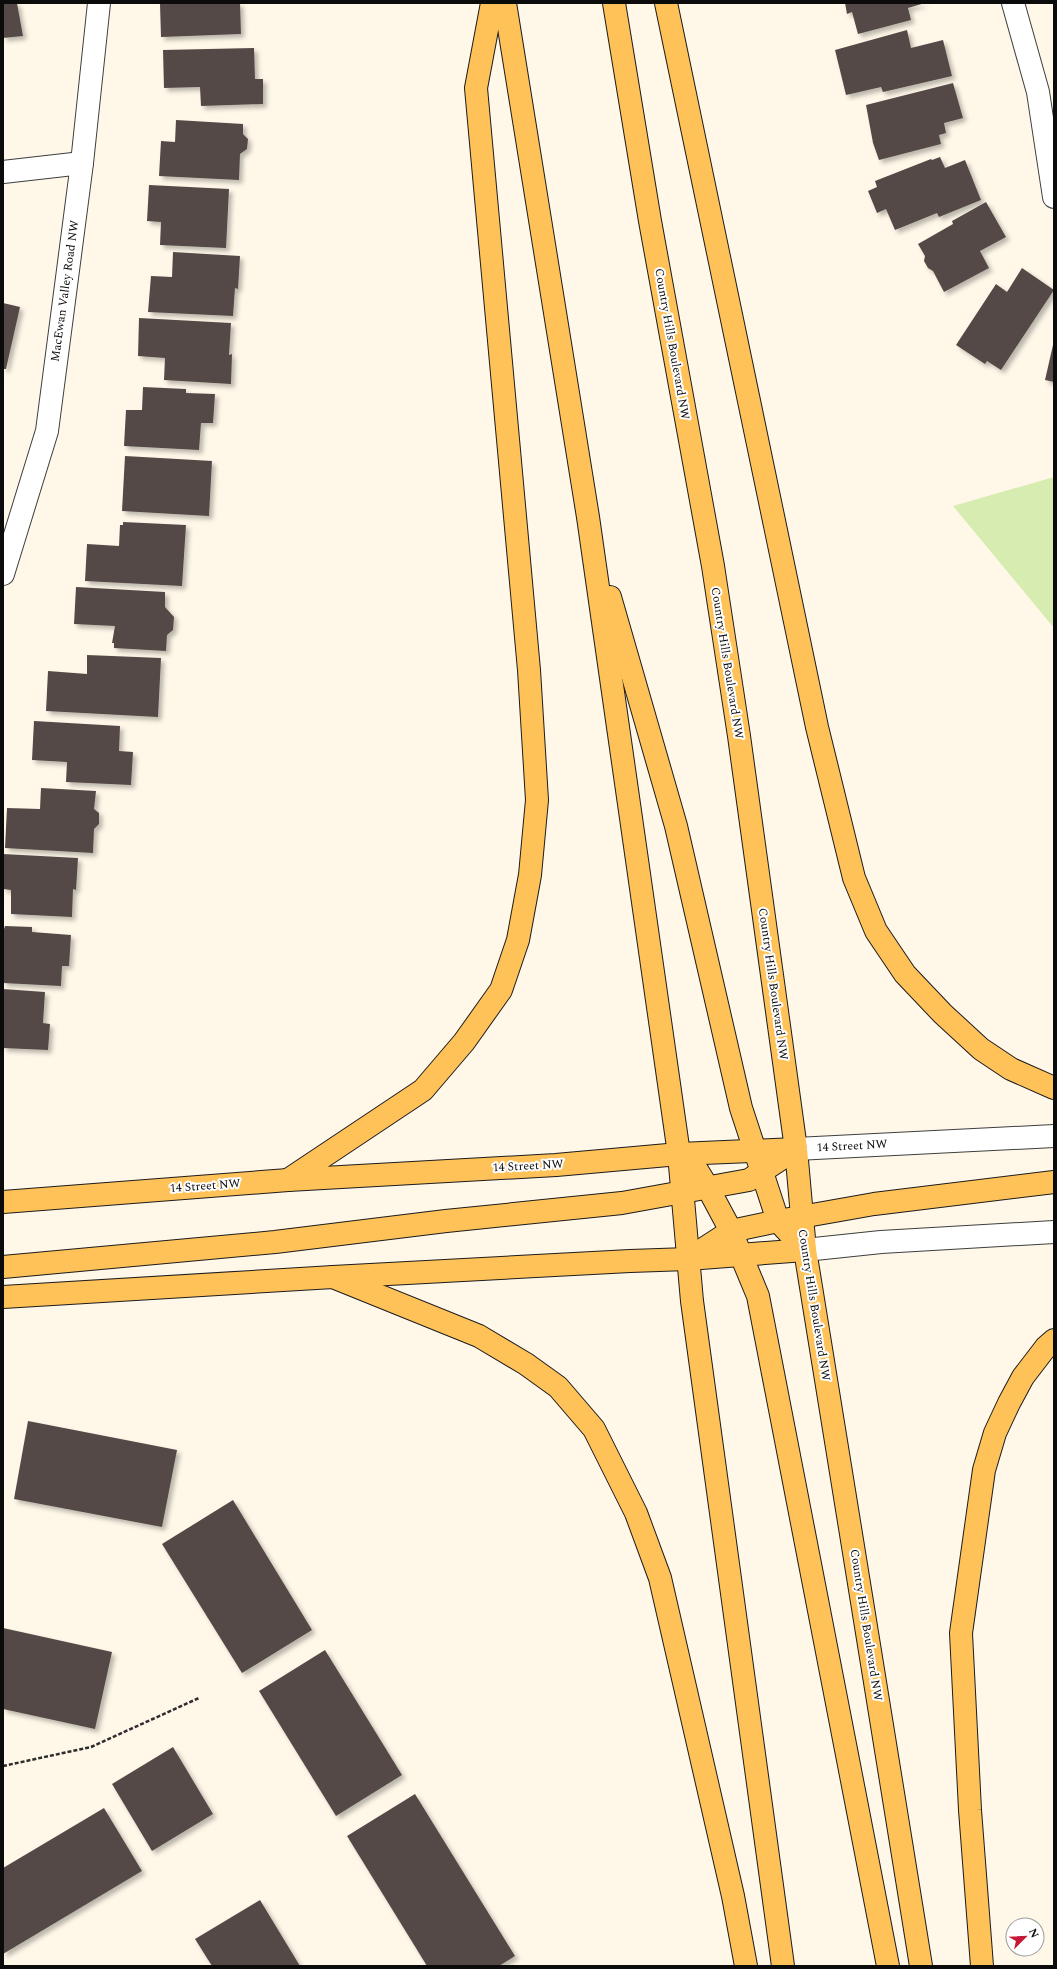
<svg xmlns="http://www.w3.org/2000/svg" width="1057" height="1969" font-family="Spectral,serif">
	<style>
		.green { fill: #d6ecb0 }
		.building { fill: #544a46; filter: url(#shadow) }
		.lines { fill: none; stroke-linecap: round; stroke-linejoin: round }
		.minor-casing { stroke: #3e3e3e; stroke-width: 24 }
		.major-casing { stroke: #1c1c1c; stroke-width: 24 }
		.path { stroke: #2d2d2d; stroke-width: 2.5; stroke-dasharray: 4 2; stroke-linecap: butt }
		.minor { stroke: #fff; stroke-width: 22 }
		.major { stroke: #ffc259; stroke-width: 22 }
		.labels { text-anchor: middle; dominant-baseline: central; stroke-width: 4; stroke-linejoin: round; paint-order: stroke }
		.street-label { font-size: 12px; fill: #0b0b0b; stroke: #fff }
	</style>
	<defs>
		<filter id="shadow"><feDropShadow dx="3.5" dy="3.5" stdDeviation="2" flood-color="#0004"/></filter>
	</defs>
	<rect width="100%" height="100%" fill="#fff8e9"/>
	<polygon class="green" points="1054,477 1054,628 953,506"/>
	<g class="building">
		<polygon points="3,3 17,3 23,36 3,38"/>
		<polygon points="172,3 240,3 241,34 161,37 160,4"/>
		<polygon points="845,3 925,3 908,8 911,20 858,34 852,12 847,14"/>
		<polygon points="907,30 911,48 943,40 952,76 883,92 881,87 846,95 835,50"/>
		<polygon points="254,48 255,79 263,79 263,104 201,106 200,87 164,88 163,50"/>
		<polygon points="953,83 963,118 944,123 946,133 939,135 941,144 879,160 873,143 866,105"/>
		<polygon points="176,120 243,124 243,134 248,139 247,149 240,154 239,180 159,176 161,141 175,142"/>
		<polygon points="940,157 945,168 965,160 981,200 939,217 937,213 895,230 886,209 877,213 868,191 877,187 875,181 931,159 932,160"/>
		<polygon points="149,185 229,189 226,248 160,245 161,222 147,221"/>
		<polygon points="986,202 1006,237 980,251 989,268 944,292 933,271 928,268 924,261 925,256 918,244 953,224 952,221"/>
		<polygon points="173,252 240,256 238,289 235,288 233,316 148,312 151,276 172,277"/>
		<polygon points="1022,268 1054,290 1001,370 987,361 985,364 956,345 996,284 1007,292"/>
		<polygon points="3,303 20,307 6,369 3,369"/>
		<polygon points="139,318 231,323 229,355 232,354 231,384 164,380 165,358 138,356"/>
		<polygon points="1053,345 1054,345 1054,382 1045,380"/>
		<polygon points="143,387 186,389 186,393 215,394 213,423 201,423 199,450 124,446 126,410 142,410"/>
		<polygon points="125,456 212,461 209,516 122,511"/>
		<polygon points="123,522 186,525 182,586 85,581 87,544 119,546 120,525 123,525"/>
		<polygon points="76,587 165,592 165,607 174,617 173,630 167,635 166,651 114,648 114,643 112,643 115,626 74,624"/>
		<polygon points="87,655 161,658 158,717 46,711 48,671 87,674"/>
		<polygon points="34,721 120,726 119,751 133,752 131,785 66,782 67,762 32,760"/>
		<polygon points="41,788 96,791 94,809 99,813 99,824 94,829 93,853 5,848 7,808 40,809"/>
		<polygon points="3,854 78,858 76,890 73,889 72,917 11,914 11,890 3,889"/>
		<polygon points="5,926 32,927 32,932 71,935 69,966 62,966 61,986 3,983 3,932"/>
		<polygon points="3,989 45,992 43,1023 50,1024 48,1050 3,1048"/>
		<polygon points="28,1421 177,1450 162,1527 14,1499"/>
		<polygon points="233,1500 312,1630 242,1673 162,1544"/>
		<polygon points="3,1628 112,1652 95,1729 3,1709"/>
		<polygon points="325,1650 402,1775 336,1816 259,1691"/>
		<polygon points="173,1747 213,1814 152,1851 112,1784"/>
		<polygon points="415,1794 515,1956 499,1966 427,1966 347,1836"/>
		<polygon points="104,1808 142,1871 3,1954 3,1868"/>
		<polygon points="260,1900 300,1966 212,1966 195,1939"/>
	</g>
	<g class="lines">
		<defs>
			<g id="minor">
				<polyline points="1013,3 1038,92 1054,197"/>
				<polyline points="3,172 82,163"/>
				<polyline points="3,574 47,431 82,163 99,3"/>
				<polyline points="796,1149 1054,1136"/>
				<polyline points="805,1250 881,1242 1054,1232"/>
			</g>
			<g id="major">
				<polyline points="505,3 588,517 679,1154 692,1301 783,1966"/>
				<polyline points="614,3 650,221 713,566 739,736 796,1149 805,1250 921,1966"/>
				<polyline points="666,3 817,727 854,878 876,931 905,974 943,1014 981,1049 1011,1069 1054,1088"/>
				<polyline points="610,597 676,826 741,1108 778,1221 805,1250"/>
				<polyline points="679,1154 697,1170 708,1188 731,1231 758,1296 888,1966"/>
				<polyline points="288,1180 423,1090 464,1042 501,990 518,940 530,875 537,800 529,670 476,88 492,3"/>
				<polyline points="3,1202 288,1180 556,1165 679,1154 796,1149"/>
				<polyline points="691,1257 731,1231 778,1221 874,1204 1054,1182"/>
				<polyline points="3,1267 275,1242 446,1221 622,1203 749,1180 796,1149"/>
				<polyline points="333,1277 479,1336 526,1364 558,1387 594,1429 636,1513 660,1578 733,1896 746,1966"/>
				<polyline points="3,1297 333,1277 630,1261 688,1259 805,1250"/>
				<polyline points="982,1966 970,1810 961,1633 984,1470 995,1433 1009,1403 1023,1377 1046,1347 1054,1340"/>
			</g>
		</defs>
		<use href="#minor" class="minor-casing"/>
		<use href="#major" class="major-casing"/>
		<polyline class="path" points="3,1766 91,1747 199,1698"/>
		<use href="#minor" class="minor"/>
		<use href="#major" class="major"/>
	</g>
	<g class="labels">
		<g class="street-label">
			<text transform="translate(65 291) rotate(-82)">MacEwan Valley Road NW</text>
			<text transform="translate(672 344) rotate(80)">Country Hills Boulevard NW</text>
			<text transform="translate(727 663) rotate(81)">Country Hills Boulevard NW</text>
			<text transform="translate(773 984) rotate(82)">Country Hills Boulevard NW</text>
			<text transform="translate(852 1146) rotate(-3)">14 Street NW</text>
			<text transform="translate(528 1166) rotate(-3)">14 Street NW</text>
			<text transform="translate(205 1186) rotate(-4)">14 Street NW</text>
			<text transform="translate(814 1305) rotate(81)">Country Hills Boulevard NW</text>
			<text transform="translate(866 1625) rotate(81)">Country Hills Boulevard NW</text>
		</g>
	</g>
	<rect width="1057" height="1969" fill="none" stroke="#0b0b0b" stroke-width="8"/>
	<g transform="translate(1025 1937) rotate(66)"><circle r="19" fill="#ffffff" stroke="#9d9d9d"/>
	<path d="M0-3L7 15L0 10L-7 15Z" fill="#c51936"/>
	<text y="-6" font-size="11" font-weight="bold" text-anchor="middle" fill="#0b0b0b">N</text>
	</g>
</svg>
